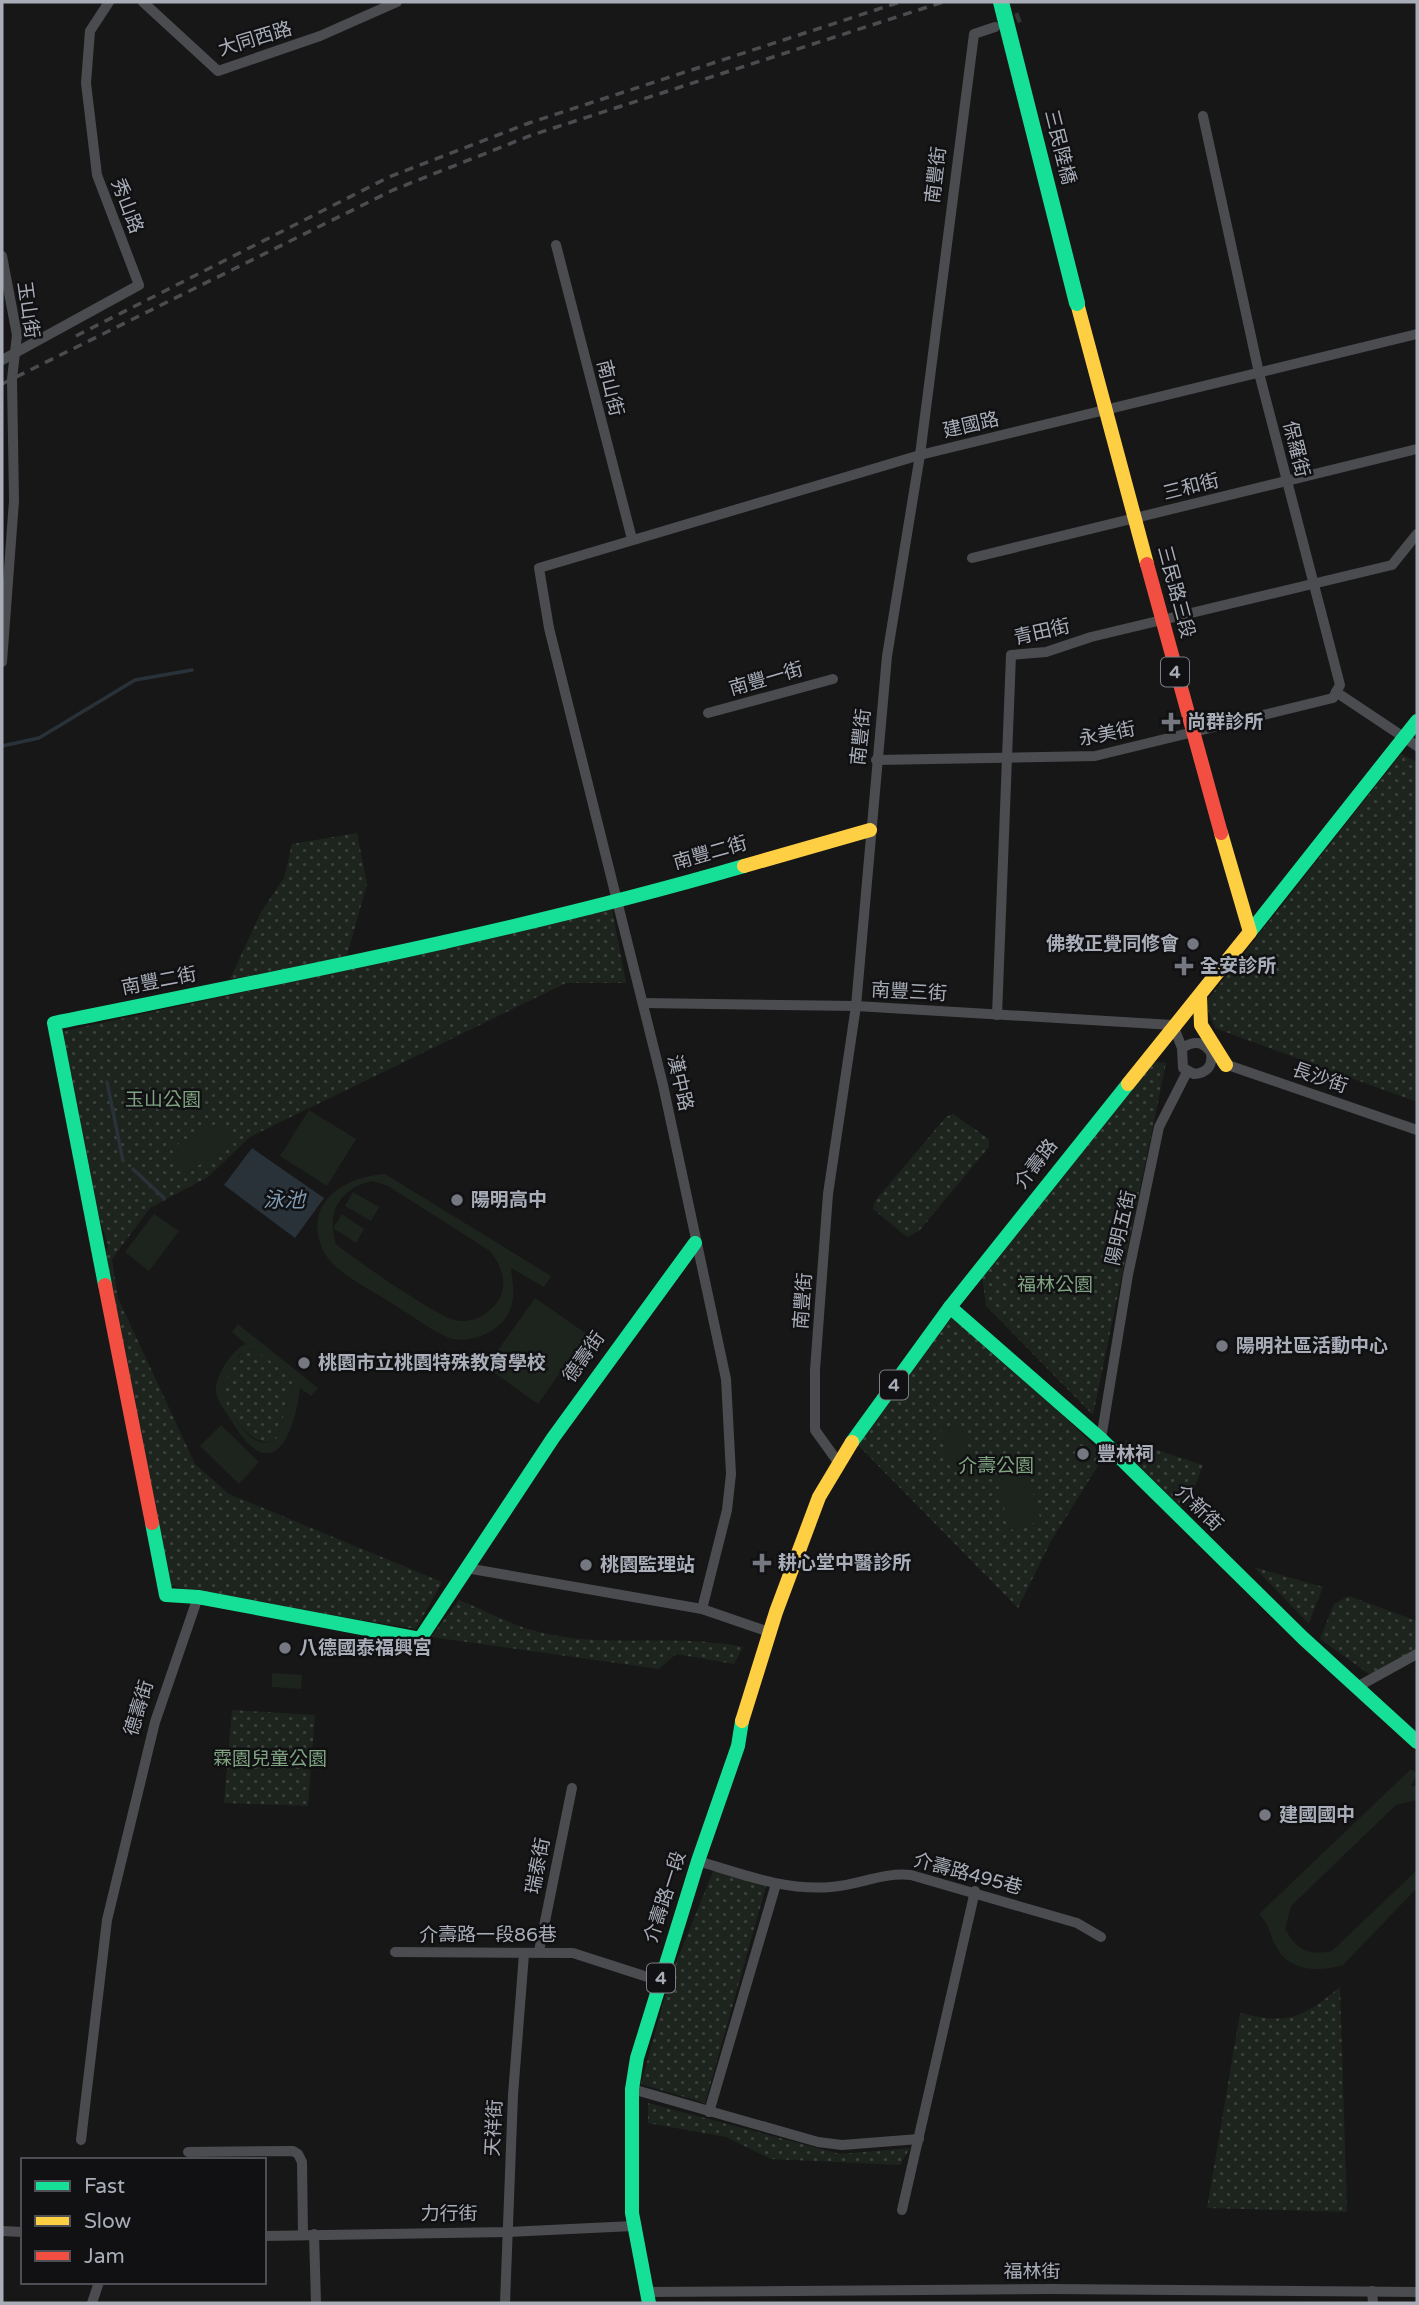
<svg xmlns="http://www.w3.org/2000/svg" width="1419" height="2305" font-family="'Varela Round','Noto Sans TC',sans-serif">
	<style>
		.grass { fill: url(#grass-dots) }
		.garden { fill: #1d241e; fill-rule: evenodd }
		.water { fill: #2a3239 }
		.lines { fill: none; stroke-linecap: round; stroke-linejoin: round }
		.stream { stroke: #2a3239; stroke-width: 3.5 }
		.street-tunnel { stroke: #343537; stroke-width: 10; stroke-dasharray: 10 5; stroke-linecap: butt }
		.street { stroke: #4b4c50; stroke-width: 10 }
		.fast { stroke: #16e098; stroke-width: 14 }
		.slow { stroke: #ffcf43; stroke-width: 14 }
		.jam { stroke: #f24e42; stroke-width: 14 }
		.rail { stroke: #4b4c4f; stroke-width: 3.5; stroke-dasharray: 9 7; stroke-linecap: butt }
		.fast-bridge { stroke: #16e098; stroke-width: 16 }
		.poi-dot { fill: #757880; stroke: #111113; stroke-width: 2.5 }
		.labels { text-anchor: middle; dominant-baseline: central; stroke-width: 5; stroke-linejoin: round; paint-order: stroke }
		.shield { fill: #111113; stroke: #7b7e86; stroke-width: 2 }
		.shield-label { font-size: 18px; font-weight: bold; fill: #a8adb8 }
		.street-label { font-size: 19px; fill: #a8adb8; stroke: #111113 }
		.poi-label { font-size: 19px; font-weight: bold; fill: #a8adb8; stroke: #111113; text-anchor: start }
		.park-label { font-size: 19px; fill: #7fa381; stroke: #111113 }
		.water-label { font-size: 21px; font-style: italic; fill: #7f9bb3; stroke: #111113 }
	</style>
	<defs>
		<pattern id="grass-dots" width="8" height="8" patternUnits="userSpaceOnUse" patternTransform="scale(1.75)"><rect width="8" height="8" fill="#1d241e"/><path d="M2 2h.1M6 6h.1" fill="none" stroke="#3b413d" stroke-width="1.8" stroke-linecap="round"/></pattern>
	</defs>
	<rect width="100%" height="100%" fill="#171717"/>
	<g class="grass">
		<polygon points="1401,754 1417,762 1417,1102 1215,1028 1205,1003"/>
		<polygon points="357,833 367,884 346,959 230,979 261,912 284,878 292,844"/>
		<polygon points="612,909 626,983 566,983 250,1137 208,1177 150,1208 112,1259 118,1298 195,1464 229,1494 442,1582 416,1629 185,1590 169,1584 103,1258 108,1246 98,1213 62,1037 64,1031 421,954"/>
		<polygon points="1146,1061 1166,1063 1093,1415 986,1306 982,1276"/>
		<polygon points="953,1114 989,1139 989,1147 919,1231 907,1237 873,1209 875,1201 946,1117"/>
		<polygon points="955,1308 1104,1456 1051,1541 1018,1608 857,1444"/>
		<path d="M249 1349C264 1351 286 1369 293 1382L278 1437C258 1459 220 1404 222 1389 223 1382 229 1375 232 1369 237 1360 239 1353 249 1349Z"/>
		<polygon points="1126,1440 1203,1465 1188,1505 1179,1507 1121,1450"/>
		<polygon points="1254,1567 1323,1587 1309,1623 1308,1623"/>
		<polygon points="1349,1596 1417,1621 1417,1650 1372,1676 1320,1639 1334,1604"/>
		<path d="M459 1600C485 1610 512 1626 539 1632 605 1649 675 1633 743 1647L734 1664 676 1654 659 1669 431 1637Z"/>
		<polygon points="232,1710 315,1715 308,1806 224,1803"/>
		<polygon points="714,1869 767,1883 705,2103 641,2084 671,1975"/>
		<path d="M1340 1987 1347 2212 1207 2208 1240 2013C1290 2025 1302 2018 1340 1987Z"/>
		<polygon points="648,2103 840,2154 910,2148 900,2165 771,2159 726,2137 648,2123"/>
	</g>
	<g class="garden">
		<polygon points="309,1110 356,1139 327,1186 280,1156"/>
		<polygon points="221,1121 234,1146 184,1173 171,1148"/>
		<path d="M385 1174 551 1276 544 1287 511 1268C512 1282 516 1295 510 1310 502 1331 469 1346 447 1337 427 1328 407 1312 388 1301 367 1287 332 1272 322 1248 303 1201 345 1177 385 1174ZM372 1181 388 1186 490 1251C500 1264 508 1280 500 1297 493 1312 473 1325 455 1320 436 1316 354 1259 336 1244 326 1212 340 1188 372 1181Z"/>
		<polygon points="353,1192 379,1207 371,1221 345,1206"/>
		<polygon points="154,1214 179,1231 149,1271 125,1252"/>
		<polygon points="342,1214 364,1229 356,1243 333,1228"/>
		<polygon points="535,1298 587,1334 538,1404 486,1367"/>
		<path d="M238 1324 318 1388 311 1396 300 1388C294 1439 271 1488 231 1420 226 1412 217 1401 216 1392 214 1377 233 1348 246 1344L232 1332ZM253 1349 286 1372 293 1382 278 1437C256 1460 225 1409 222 1389L239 1355Z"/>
		<polygon points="961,1424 971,1458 950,1464 940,1431"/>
		<polygon points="221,1425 259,1462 239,1484 200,1446"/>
		<polygon points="1026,1468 1041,1521 1010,1530 996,1477"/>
		<polygon points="272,1673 302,1675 301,1689 272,1687"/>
		<path d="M1411 1769 1417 1774 1411 1786H1417V1800L1396 1805 1291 1906 1285 1929C1297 1950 1308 1956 1332 1951L1417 1870V1888L1343 1965C1320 1972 1290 1972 1277 1948 1268 1934 1272 1928 1259 1914Z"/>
	</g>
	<polygon class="water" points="252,1148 324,1198 295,1238 224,1185"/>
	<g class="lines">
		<g class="stream">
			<polyline points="2,746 39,738 135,680 192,670"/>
			<polyline points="107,1082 123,1161"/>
			<polyline points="133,1169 164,1198"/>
		</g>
		<polyline class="street-tunnel" points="1002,24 1020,17"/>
		<g class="street">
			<polyline points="143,2 218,71 320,36 397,2"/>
			<polyline points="1203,116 1259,373 1340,685 1336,692 1417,746"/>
			<polyline points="556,245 632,539"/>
			<polyline points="2,256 17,335 12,379 14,501 2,662"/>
			<polyline points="2,360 139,285 97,175 86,83 90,31 109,2"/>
			<polyline points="972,558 1417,449"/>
			<polyline points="708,713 833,679"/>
			<polyline points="876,760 1095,756 1333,698 1336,692"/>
			<path d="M643 1003 856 1006 1173 1025 1182 1048 1183 1068 1194 1074C1207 1073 1213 1066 1211 1053 1203 1040 1193 1041 1182 1048"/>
			<polyline points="997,1015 1011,655 1046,652 1091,637 1392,565 1417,534"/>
			<polyline points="1222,1063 1417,1130"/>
			<polyline points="1101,1439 1128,1275 1159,1127 1187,1072"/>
			<polyline points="838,1462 815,1430 815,1370 828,1194 856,1006 887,656 920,455 974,34 995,27"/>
			<polyline points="466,1568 702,1609 769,1632"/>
			<polyline points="702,1609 727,1510 731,1474 726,1379 663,1085 549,628 539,568 920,455 1417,334"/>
			<polyline points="1357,1687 1417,1654"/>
			<path d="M698 1861C742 1874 785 1891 831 1887 859 1885 882 1872 911 1875L1077 1923 1101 1937"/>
			<polyline points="539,1951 572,1788"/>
			<polyline points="395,1952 573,1953 660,1981"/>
			<polyline points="632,2089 818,2142 842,2145 919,2139"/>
			<polyline points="709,2112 776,1884"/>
			<polyline points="81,2140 107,1920 155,1722 198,1597"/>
			<polyline points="188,2152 293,2151 298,2154 302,2162 303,2234"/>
			<polyline points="902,2210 975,1891"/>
			<polyline points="2,2231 23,2232"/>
			<polyline points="314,2234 316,2303"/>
			<polyline points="264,2236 507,2232 633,2226"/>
			<polyline points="1372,2291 1373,2303"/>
			<polyline points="647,2292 1051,2289 1417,2292"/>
			<polyline points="92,2303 99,2282"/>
			<polyline points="505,2303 513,2095 524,1954"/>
		</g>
		<g class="fast">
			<polyline points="1250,932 1417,721"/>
			<path d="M105 1285 54 1023C285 976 517 932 744 866"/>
			<polyline points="950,1307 1101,1439 1303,1638 1417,1742"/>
			<polyline points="852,1442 950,1307 1128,1084"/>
			<polyline points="152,1523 166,1595 198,1597 420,1639 553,1438 695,1243"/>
			<polyline points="649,2303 632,2213 632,2089 637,2058 698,1861 738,1746 742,1721"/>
		</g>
		<g class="slow">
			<polyline points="1077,303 1147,564"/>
			<polyline points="744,866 870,830"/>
			<polyline points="1200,996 1201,1025 1226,1065"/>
			<polyline points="1128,1084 1250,932 1221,833"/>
			<polyline points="742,1721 776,1612 819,1497 852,1442"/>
		</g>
		<g class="jam">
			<polyline points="1147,564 1221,833"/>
			<polyline points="105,1285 152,1523"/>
		</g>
		<g class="rail">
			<polyline points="76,336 389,177 529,123 900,2"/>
			<polyline points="2,384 393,190 532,135 943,2"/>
		</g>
		<polyline class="fast-bridge" points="1001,2 1077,303"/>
	</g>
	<g class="poi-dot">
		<path d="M1167.5 711.5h7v7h7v7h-7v7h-7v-7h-7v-7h7z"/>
		<circle cx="1193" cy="944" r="7"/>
		<path d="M1180.5 955.5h7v7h7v7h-7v7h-7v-7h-7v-7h7z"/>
		<circle cx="457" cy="1200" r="7"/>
		<circle cx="1222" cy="1346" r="7"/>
		<circle cx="304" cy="1363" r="7"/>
		<circle cx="1083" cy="1454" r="7"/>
		<path d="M758.5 1552.5h7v7h7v7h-7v7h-7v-7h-7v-7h7z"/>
		<circle cx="586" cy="1565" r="7"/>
		<circle cx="285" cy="1648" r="7"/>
		<circle cx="1265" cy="1815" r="7"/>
	</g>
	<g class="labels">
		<g class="shield">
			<rect x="1161" y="657.5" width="28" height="29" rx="5"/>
			<rect x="880" y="1370.5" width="28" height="29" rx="5"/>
			<rect x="647" y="1963.5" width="28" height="29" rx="5"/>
		</g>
		<g class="shield-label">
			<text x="1175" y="672">4</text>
			<text x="894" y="1385">4</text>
			<text x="661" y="1978">4</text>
		</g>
		<g class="street-label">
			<text transform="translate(255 39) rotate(-17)">大同西路</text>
			<text transform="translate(1060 147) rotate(76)">三民陸橋</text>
			<text transform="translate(936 175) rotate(-83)">南豐街</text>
			<text transform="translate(127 206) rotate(69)">秀山路</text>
			<text transform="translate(28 310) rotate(82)">玉山街</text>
			<text transform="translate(610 388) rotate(76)">南山街</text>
			<text transform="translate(971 425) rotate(-13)">建國路</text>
			<text transform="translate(1296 449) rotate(76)">保羅街</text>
			<text transform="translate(1191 487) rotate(-14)">三和街</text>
			<text transform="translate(1176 592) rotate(75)">三民路三段</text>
			<text transform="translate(1042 632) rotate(-13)">青田街</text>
			<text transform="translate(766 679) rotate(-16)">南豐一街</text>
			<text transform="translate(1107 734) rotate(-11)">永美街</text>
			<text transform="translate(861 737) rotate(-84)">南豐街</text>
			<text transform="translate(710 853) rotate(-16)">南豐二街</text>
			<text transform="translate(159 981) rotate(-11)">南豐二街</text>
			<text transform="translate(909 992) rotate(3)">南豐三街</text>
			<text transform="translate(1320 1078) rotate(19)">長沙街</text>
			<text transform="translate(680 1083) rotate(77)">漢中路</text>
			<text transform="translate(1036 1164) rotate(-52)">介壽路</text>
			<text transform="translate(1121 1228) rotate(-77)">陽明五街</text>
			<text transform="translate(803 1301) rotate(-86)">南豐街</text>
			<text transform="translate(584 1357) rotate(-55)">德壽街</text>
			<text transform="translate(1199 1508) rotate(44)">介新街</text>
			<text transform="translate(139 1708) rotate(-73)">德壽街</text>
			<text transform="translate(538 1866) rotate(-79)">瑞泰街</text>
			<text transform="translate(968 1874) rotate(15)">介壽路495巷</text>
			<text transform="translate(665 1897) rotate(-72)">介壽路一段</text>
			<text x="488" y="1935">介壽路一段86巷</text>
			<text transform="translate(494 2128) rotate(-87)">天祥街</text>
			<text x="449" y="2214">力行街</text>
			<text x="1032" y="2272">福林街</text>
		</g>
		<g class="poi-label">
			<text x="1187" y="722">尚群診所</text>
			<text x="1179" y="944" text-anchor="end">佛教正覺同修會</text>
			<text x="1200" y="966">全安診所</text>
			<text x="471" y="1200">陽明高中</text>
			<text x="1236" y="1346">陽明社區活動中心</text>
			<text x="318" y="1363">桃園市立桃園特殊教育學校</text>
			<text x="1097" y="1454">豐林祠</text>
			<text x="778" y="1563">耕心堂中醫診所</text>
			<text x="600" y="1565">桃園監理站</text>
			<text x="299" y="1648">八德國泰福興宮</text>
			<text x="1279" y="1815">建國國中</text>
		</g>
		<g class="park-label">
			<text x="163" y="1100">玉山公園</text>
			<text x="1055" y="1285">福林公園</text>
			<text x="996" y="1466">介壽公園</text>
			<text x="270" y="1759">霖園兒童公園</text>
		</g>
		<g class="water-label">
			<text x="284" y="1200">泳池</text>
		</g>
	</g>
	<rect width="1419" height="2305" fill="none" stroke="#a8adb8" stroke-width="7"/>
	<rect x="21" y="2158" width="245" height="126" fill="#111113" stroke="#4d4f55" stroke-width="2"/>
	<rect x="35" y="2181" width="35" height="10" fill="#16e098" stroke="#4d4f55" stroke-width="2"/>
	<text x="84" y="2193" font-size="21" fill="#a8adb8">Fast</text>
	<rect x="35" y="2216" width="35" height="10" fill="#ffcf43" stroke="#4d4f55" stroke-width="2"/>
	<text x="84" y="2228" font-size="21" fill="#a8adb8">Slow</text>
	<rect x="35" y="2251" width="35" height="10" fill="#f24e42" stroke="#4d4f55" stroke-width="2"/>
	<text x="84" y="2263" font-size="21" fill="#a8adb8">Jam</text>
</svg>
